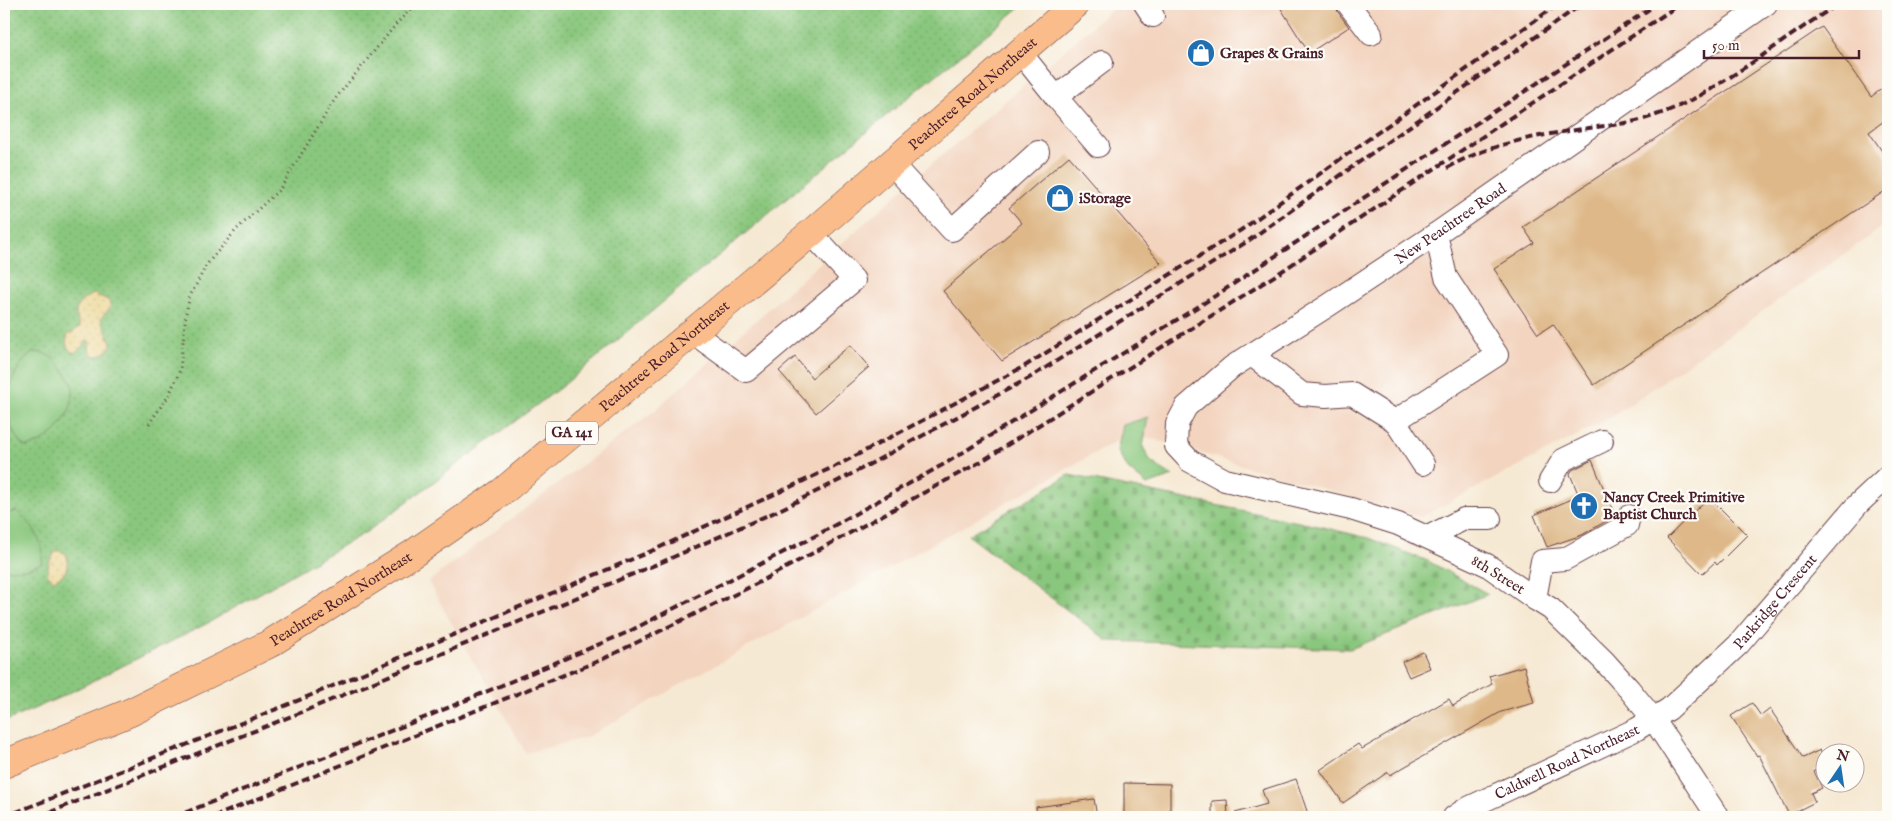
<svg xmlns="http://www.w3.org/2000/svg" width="1892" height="821" font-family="'IM FELL English',serif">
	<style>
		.built { fill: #f3d4bf }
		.grass { fill: url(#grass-dots); stroke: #6a7354 }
		.sand { fill: url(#sand-dots); stroke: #9c7c64 }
		.cemetery { fill: url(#cemetery-stones); stroke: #6a7354 }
		.green { fill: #8ac77e; stroke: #6a7354 }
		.building { fill: #deb888 }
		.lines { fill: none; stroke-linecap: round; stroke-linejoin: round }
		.minor-casing { stroke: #643d44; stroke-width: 24 }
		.highway-casing { stroke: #643d44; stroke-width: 29 }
		.path { stroke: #643d44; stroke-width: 3; stroke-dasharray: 1 4; stroke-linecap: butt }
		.minor { stroke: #fff; stroke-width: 22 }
		.highway { stroke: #f9bc8a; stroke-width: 28 }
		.rail { stroke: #4a1f2b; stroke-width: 4; stroke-dasharray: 8 4; stroke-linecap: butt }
		.labels { text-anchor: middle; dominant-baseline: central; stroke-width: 4.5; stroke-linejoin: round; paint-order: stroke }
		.shield { fill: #fdfcf7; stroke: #806168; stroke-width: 1 }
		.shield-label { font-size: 14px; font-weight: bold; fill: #4a1f2b }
		.poi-label { font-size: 15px; font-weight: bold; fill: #4a1f2b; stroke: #fdfcf7; text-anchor: start }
		.street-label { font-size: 15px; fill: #4a1f2b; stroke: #fdfcf7 }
	</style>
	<defs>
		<pattern id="grass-dots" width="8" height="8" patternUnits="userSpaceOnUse" patternTransform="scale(1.25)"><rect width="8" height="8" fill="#8ac77e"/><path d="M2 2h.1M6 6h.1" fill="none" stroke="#79aa6d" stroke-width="1.8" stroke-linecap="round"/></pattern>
		<pattern id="sand-dots" width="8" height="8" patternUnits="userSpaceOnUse" patternTransform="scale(1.25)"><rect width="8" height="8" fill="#eeda9e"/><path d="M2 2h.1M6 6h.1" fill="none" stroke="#cebb88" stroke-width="1.8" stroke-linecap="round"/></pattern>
		<pattern id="cemetery-stones" width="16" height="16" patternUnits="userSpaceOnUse" patternTransform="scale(1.25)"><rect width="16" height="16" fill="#8ac77e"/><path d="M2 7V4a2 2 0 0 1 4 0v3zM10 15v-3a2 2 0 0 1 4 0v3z" fill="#79aa6d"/></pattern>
	</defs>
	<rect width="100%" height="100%" fill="#fdfcf7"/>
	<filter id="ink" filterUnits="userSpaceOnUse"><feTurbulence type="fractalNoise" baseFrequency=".02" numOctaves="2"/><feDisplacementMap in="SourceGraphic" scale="10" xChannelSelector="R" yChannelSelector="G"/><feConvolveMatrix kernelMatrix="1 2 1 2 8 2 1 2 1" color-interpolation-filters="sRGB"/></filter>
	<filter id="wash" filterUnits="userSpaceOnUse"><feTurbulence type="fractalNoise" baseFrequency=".0096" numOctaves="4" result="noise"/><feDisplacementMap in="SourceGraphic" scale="20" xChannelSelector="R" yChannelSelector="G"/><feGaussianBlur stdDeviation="1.12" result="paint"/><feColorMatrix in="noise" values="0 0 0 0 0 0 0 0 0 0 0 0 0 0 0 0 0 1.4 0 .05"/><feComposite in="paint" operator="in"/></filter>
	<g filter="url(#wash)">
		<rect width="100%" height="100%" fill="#f6e9d3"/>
		<polygon class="built" points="1118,4 1888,4 1888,223 1612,417 1421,517 1131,433 585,738 526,753 428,582 654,411 904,188"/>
		<polygon class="grass" points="4,4 1024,4 888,114 565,384 368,531 208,623 63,696 4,722"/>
		<g class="sand">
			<path d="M94 294 108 300 111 307 101 318C102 328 110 335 111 345 106 353 103 356 93 356L89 351 90 342 87 340 81 348 74 353C66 349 66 344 67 336L80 327C79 323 77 319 76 315 75 304 85 297 94 294Z"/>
			<path d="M56 551C71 550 69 564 64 574L54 580 47 574 49 562Z"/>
		</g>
		<polygon class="cemetery" points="1069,475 1318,526 1368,538 1428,561 1488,594 1350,649 1108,641 968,535"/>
		<g class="green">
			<path d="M34 352C45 352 54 357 60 366 65 373 72 380 73 389 75 415 50 444 25 447 0 427 3 371 34 352Z"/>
			<polygon points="1148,417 1143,447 1151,462 1173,476 1147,485 1128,469 1117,450 1123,425"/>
			<path d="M17 511C33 525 44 541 42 563L27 569 4 570V514Z"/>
		</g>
		<g id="blocks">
			<g class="building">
				<polygon points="1278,4 1335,4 1338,12 1349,27 1309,53"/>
				<polygon points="1822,27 1871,97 1888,84 1888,118 1869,132 1888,160 1888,189 1594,385 1553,324 1538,334 1494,269 1534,243 1523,227"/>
				<polygon points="1069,156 1161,263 1002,361 943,291 1022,223 1009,208"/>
				<polygon points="850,345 869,367 816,413 779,371 795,357 812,378"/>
				<polygon points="1592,460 1615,516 1582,535 1547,547 1534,515 1579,496 1570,474 1572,470"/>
				<polygon points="1709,497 1747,535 1717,565 1715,562 1702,574 1667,538"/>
				<polygon points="1423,652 1430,668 1409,677 1402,662"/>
				<polygon points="1524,666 1534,703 1501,712 1390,775 1388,772 1343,803 1320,770 1358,744 1362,749 1449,699 1453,706 1492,684 1489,676"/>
				<polygon points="1752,703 1761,716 1770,709 1803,758 1820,750 1824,760 1824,766 1814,771 1822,788 1811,793 1815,802 1789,815 1759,755 1757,756 1731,716"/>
				<polygon points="1296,779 1309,817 1236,817 1235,813 1267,804 1262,790"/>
				<polygon points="1124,783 1170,784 1170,817 1124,817"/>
				<polygon points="1094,799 1097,817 1037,817 1036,807"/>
				<polygon points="1227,800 1228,817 1212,817 1212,801"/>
			</g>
		</g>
	</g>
	<g filter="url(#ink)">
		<use href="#blocks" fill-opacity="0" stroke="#643d44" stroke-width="1"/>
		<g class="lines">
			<defs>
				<g id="minor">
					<polyline points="1145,4 1153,16"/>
					<polyline points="1348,4 1371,34"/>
					<polyline points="1020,52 1056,97 1102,62"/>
					<polyline points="1056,97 1098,146"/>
					<polyline points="891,163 952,230 1038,152"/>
					<polyline points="692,332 746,371 854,280 811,233"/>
					<polyline points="1252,355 1302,394 1326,396 1352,394 1395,421"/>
					<polyline points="1423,464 1395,421 1497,355 1446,277 1436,234"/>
					<polyline points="1550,481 1563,460 1602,441"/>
					<polyline points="1428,537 1464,519 1490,519"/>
					<polyline points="1535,599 1542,561 1565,559 1627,525 1629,516"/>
					<path id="s1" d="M1454 817 1466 809 1637 729 1669 709 1738 645 1858 504 1888 476"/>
					<path id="s2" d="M1718 817 1654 720 1629 689 1604 661 1551 609 1535 599 1487 565 1398 524 1351 509 1225 480 1190 461 1176 446 1177 424 1186 407 1232 367 1329 305 1436 234 1766 4"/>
				</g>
				<g id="highway">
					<path id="s3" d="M4 764 131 712 269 644 414 553 502 492 811 233 1076 4"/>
				</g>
			</defs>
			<use href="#minor" class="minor-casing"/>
			<use href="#highway" class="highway-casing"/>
			<polyline class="path" points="149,424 169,395 180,370 186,313 190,296 207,264 237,229 280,189 335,99 398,22 416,4"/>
			<use href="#minor" class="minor"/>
			<use href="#highway" class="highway"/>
			<g class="rail">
				<path d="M1447 168C1490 143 1541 135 1589 128 1612 125 1635 123 1656 115 1693 103 1724 81 1756 60 1783 41 1810 22 1838 4"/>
				<polyline points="4,817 302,699 656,549 840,464 1025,366 1241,230 1558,4"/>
				<polyline points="38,817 307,710 662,562 775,512 846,477 1031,377 1248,241 1582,4"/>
				<polyline points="174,817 426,717 626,633 817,535 946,463 1212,298 1657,4"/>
				<polyline points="213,817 601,660 756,584 982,461 1279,273 1680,4"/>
			</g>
		</g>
	</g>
	<defs>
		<symbol id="shop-disc" viewBox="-11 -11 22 22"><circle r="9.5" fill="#1f6fb2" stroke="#fdfcf7"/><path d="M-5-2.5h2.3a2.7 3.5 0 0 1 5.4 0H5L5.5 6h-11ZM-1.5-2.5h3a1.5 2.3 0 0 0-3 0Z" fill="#fff"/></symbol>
		<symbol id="church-disc" viewBox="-11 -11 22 22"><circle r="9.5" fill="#1f6fb2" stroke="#fdfcf7"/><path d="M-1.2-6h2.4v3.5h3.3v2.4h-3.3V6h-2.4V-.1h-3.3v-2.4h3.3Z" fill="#fff"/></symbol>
	</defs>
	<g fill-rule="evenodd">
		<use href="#shop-disc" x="1185" y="37" width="32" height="32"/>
		<use href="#shop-disc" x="1044" y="182" width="32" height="32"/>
		<use href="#church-disc" x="1568" y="490" width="32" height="32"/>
	</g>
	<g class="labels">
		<rect class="shield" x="546" y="421.5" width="52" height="23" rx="4"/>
		<g class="shield-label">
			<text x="572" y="433">GA 141</text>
		</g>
		<g class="poi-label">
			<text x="1220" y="53">Grapes &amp; Grains</text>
			<text x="1079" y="198">iStorage</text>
			<text x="1603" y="497">Nancy Creek Primitive<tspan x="1603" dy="17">Baptist Church</tspan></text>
		</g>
		<g class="street-label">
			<text stroke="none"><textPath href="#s3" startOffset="1186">Peachtree Road Northeast</textPath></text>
			<text stroke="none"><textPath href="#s2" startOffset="1046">New Peachtree Road</textPath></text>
			<text stroke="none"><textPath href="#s3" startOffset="781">Peachtree Road Northeast</textPath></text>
			<text transform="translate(1498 575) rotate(32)">8th Street</text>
			<text stroke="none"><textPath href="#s3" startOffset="376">Peachtree Road Northeast</textPath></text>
			<text stroke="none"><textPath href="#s1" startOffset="392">Parkridge Crescent</textPath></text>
			<text stroke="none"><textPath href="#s1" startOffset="126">Caldwell Road Northeast</textPath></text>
		</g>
	</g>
	<rect width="1892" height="821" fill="none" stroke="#fdfcf7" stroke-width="20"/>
	<g transform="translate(1840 768) rotate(13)"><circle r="24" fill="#fdfcf7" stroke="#b5a4a5"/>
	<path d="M0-4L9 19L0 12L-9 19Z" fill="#1f6fb2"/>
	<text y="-8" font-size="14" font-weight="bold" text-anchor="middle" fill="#4a1f2b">N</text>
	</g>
	<path d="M1704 50v8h155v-8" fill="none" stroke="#4a1f2b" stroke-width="2.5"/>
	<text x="1712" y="50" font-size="15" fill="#4a1f2b" stroke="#fdfcf7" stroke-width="4" paint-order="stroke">50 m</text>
</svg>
